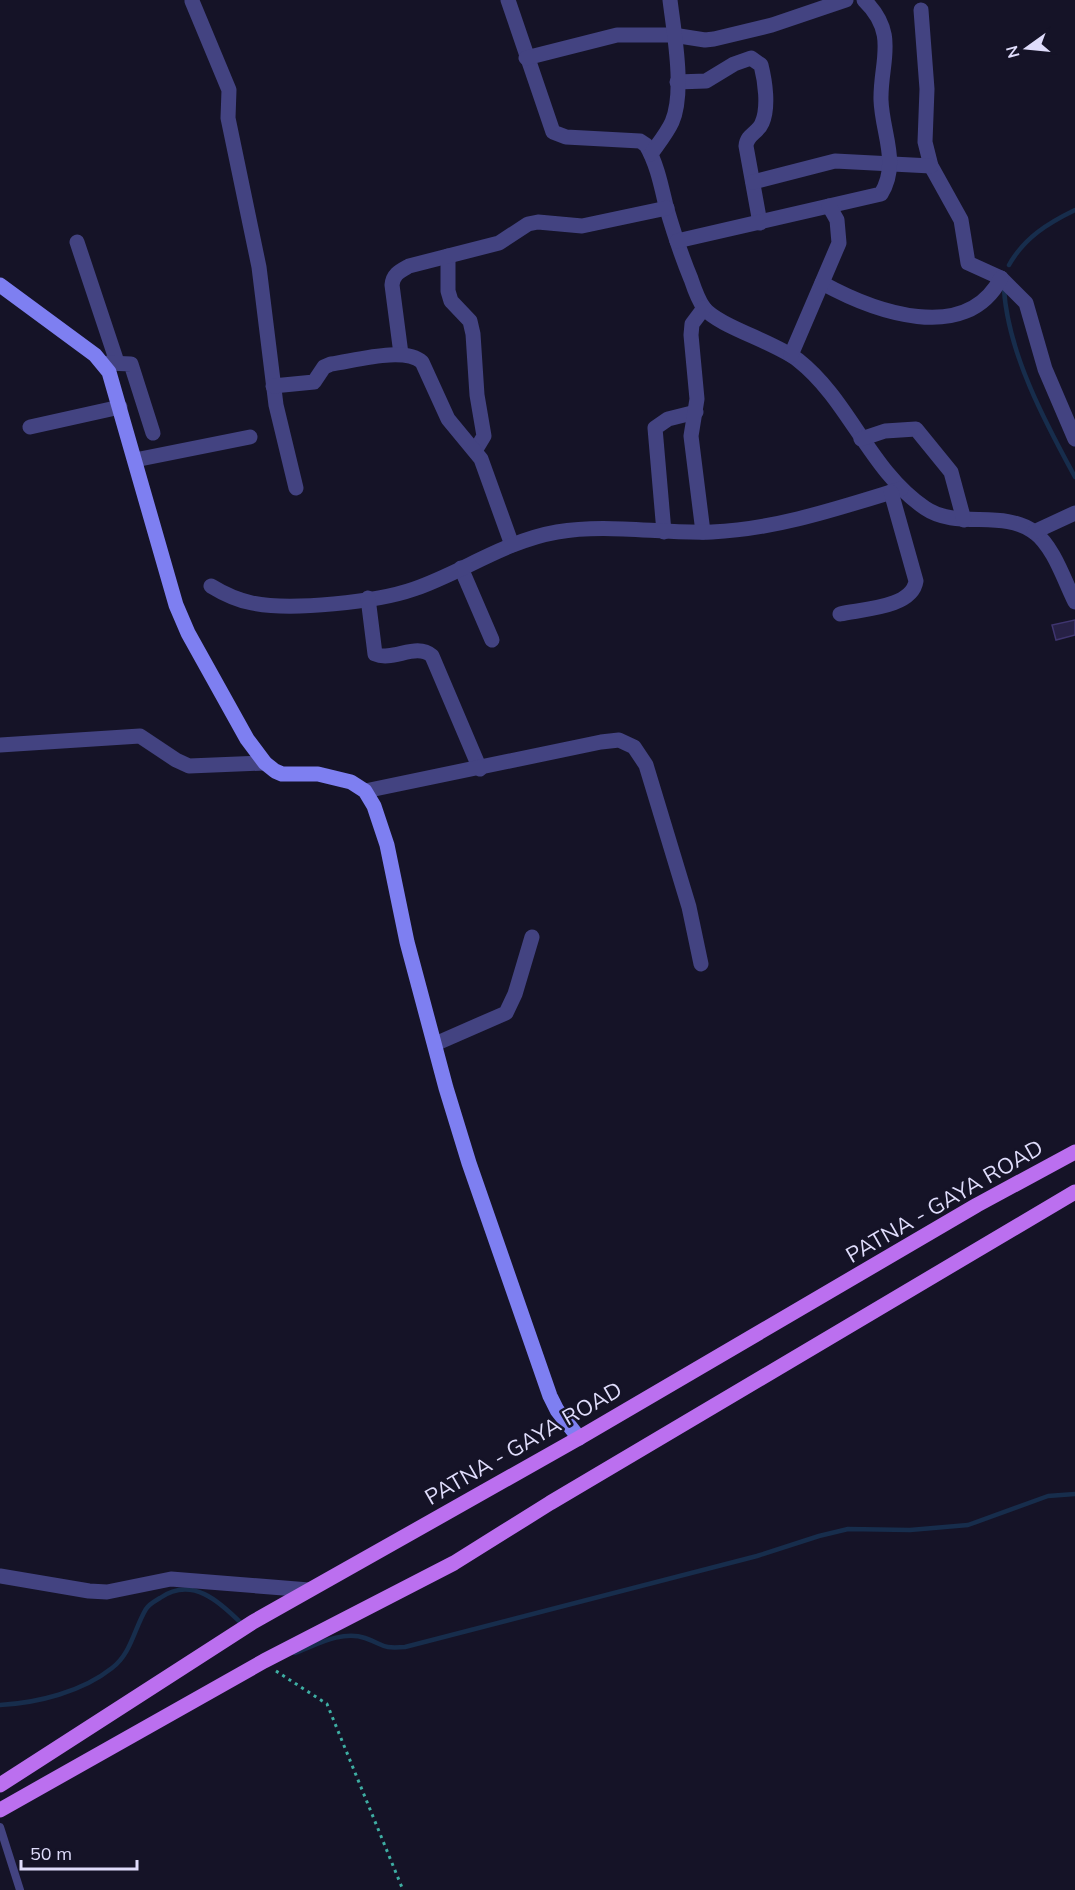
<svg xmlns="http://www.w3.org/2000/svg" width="1075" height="1890" font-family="Mulish,sans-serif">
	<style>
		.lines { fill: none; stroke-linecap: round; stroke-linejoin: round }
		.stream { stroke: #172d4c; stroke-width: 4.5 }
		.building { fill: #272146; stroke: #3f356f; stroke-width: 1.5 }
		.path { stroke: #3eaea3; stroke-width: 3; stroke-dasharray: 3 4.5; stroke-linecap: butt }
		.lane { stroke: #434381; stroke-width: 8 }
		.street { stroke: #434381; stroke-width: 15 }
		.secondary { stroke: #7e7ff1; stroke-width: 15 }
		.primary { stroke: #bb6fef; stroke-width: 15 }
		.labels { text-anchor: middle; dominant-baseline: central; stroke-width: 5; stroke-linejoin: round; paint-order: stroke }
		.street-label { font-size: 22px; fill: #dfdcfb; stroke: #151327 }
	</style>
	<rect width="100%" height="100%" fill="#151327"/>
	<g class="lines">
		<g class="stream">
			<path d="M1009 265C1024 238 1048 223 1075 210"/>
			<path d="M1004 289C1008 353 1045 422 1075 477"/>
			<path d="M295 1653C316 1645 342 1630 365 1638 385 1645 381 1649 405 1647L757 1556 819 1536 848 1529 910 1530 968 1525 1048 1496 1075 1494"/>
			<path d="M0 1705C37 1703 82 1692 112 1668 131 1654 134 1629 146 1609 149 1604 155 1601 160 1598 192 1576 219 1601 242 1624"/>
		</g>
	</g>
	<polygon class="building" points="1075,620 1075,635 1056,640 1052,625"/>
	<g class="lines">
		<polyline class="path" points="276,1671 327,1704 403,1890"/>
		<polyline class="lane" points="0,1827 20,1890"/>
		<g class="street">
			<path d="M508 0 553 132 566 137 640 141 646 145C657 164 661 185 666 206 673 230 681 255 691 279 694 288 698 300 704 308 718 326 775 342 798 360 850 401 869 470 925 508 957 530 1003 509 1034 532 1054 547 1064 580 1075 602"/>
			<polyline points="192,1 229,90 228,118 259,267 276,405 296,488"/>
			<polyline points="921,10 927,89 925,142 931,166 961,220 968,263 1001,278 1026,303 1045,369 1075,439"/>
			<polyline points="526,58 617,35 673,35 705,40 714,39 772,25 846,0"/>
			<path d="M677 82 706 81 734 64 751 58 761 65C765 81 769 107 762 123 758 133 747 134 746 146L760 223"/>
			<path d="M651 154C658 144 667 133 672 122 685 92 674 33 670 0"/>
			<polyline points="753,182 835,161 931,166"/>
			<path d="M677 241 881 194C900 163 882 133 881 100 880 62 899 34 864 0"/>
			<polyline points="77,242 117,362"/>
			<polyline points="448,256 448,291 451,301 470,321 473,334 477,395 484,436 475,451"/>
			<path d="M822 283C873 311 966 346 1001 278"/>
			<path d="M401 354 392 285C393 274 400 271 409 266L499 243 528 224 538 222 582 226 667 208"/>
			<polyline points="791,355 839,243 837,220 829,206"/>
			<polyline points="108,363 131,364 153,433"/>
			<path d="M273 386 314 382 324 367 331 364C354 361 404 346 422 362L448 419 481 459 512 545"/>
			<polyline points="30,427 120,407"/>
			<polyline points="861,439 885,431 916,429 951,472 964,520"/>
			<polyline points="135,460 250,437"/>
			<polyline points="664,532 655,428 668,419 696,412"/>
			<polyline points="703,532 691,436 697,399 691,335 692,324 704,308"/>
			<polyline points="1034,532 1075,513"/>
			<polyline points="461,568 492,640"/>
			<path d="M211 586C224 594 237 600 252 603 291 611 377 602 414 589 463 572 505 541 557 532 608 523 660 534 712 532 777 529 839 508 901 489"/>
			<path d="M368 598 375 654C393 662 416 642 432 656L480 769"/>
			<path d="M840 614C862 609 912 608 916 581L891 492"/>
			<polyline points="0,745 140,736 176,760 189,766 265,763"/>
			<polyline points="365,791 601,742 619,740 634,747 646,765 689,907 701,964"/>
			<polyline points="435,1044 506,1013 515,994 532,937"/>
			<polyline points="0,1576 89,1591 107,1592 171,1579 309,1590"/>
		</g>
		<polyline class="secondary" points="0,285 95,355 109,372 176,605 188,633 247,739 265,763 275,771 282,774 318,774 351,782 365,791 374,806 387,845 407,942 446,1088 469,1163 550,1396 557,1410 579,1438"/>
		<g class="primary">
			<polyline points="0,1785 253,1622 579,1438 977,1205 1075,1152"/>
			<polyline points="0,1810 264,1661 454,1563 550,1503 1075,1192"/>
		</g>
	</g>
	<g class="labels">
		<g class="street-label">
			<text transform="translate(944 1201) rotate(-30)">PATNA - GAYA ROAD</text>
			<text transform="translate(523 1443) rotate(-30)">PATNA - GAYA ROAD</text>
		</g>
	</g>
	<g transform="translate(1027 48) rotate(255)" stroke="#151327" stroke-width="4.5" paint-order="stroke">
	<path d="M0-4.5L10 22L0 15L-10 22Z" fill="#dfdcfb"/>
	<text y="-9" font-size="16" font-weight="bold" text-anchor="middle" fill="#dfdcfb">N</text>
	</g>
	<path d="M21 1860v9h116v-9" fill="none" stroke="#dfdcfb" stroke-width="3"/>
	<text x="30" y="1860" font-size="18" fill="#dfdcfb" stroke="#151327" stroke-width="4.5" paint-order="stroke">50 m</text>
</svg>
